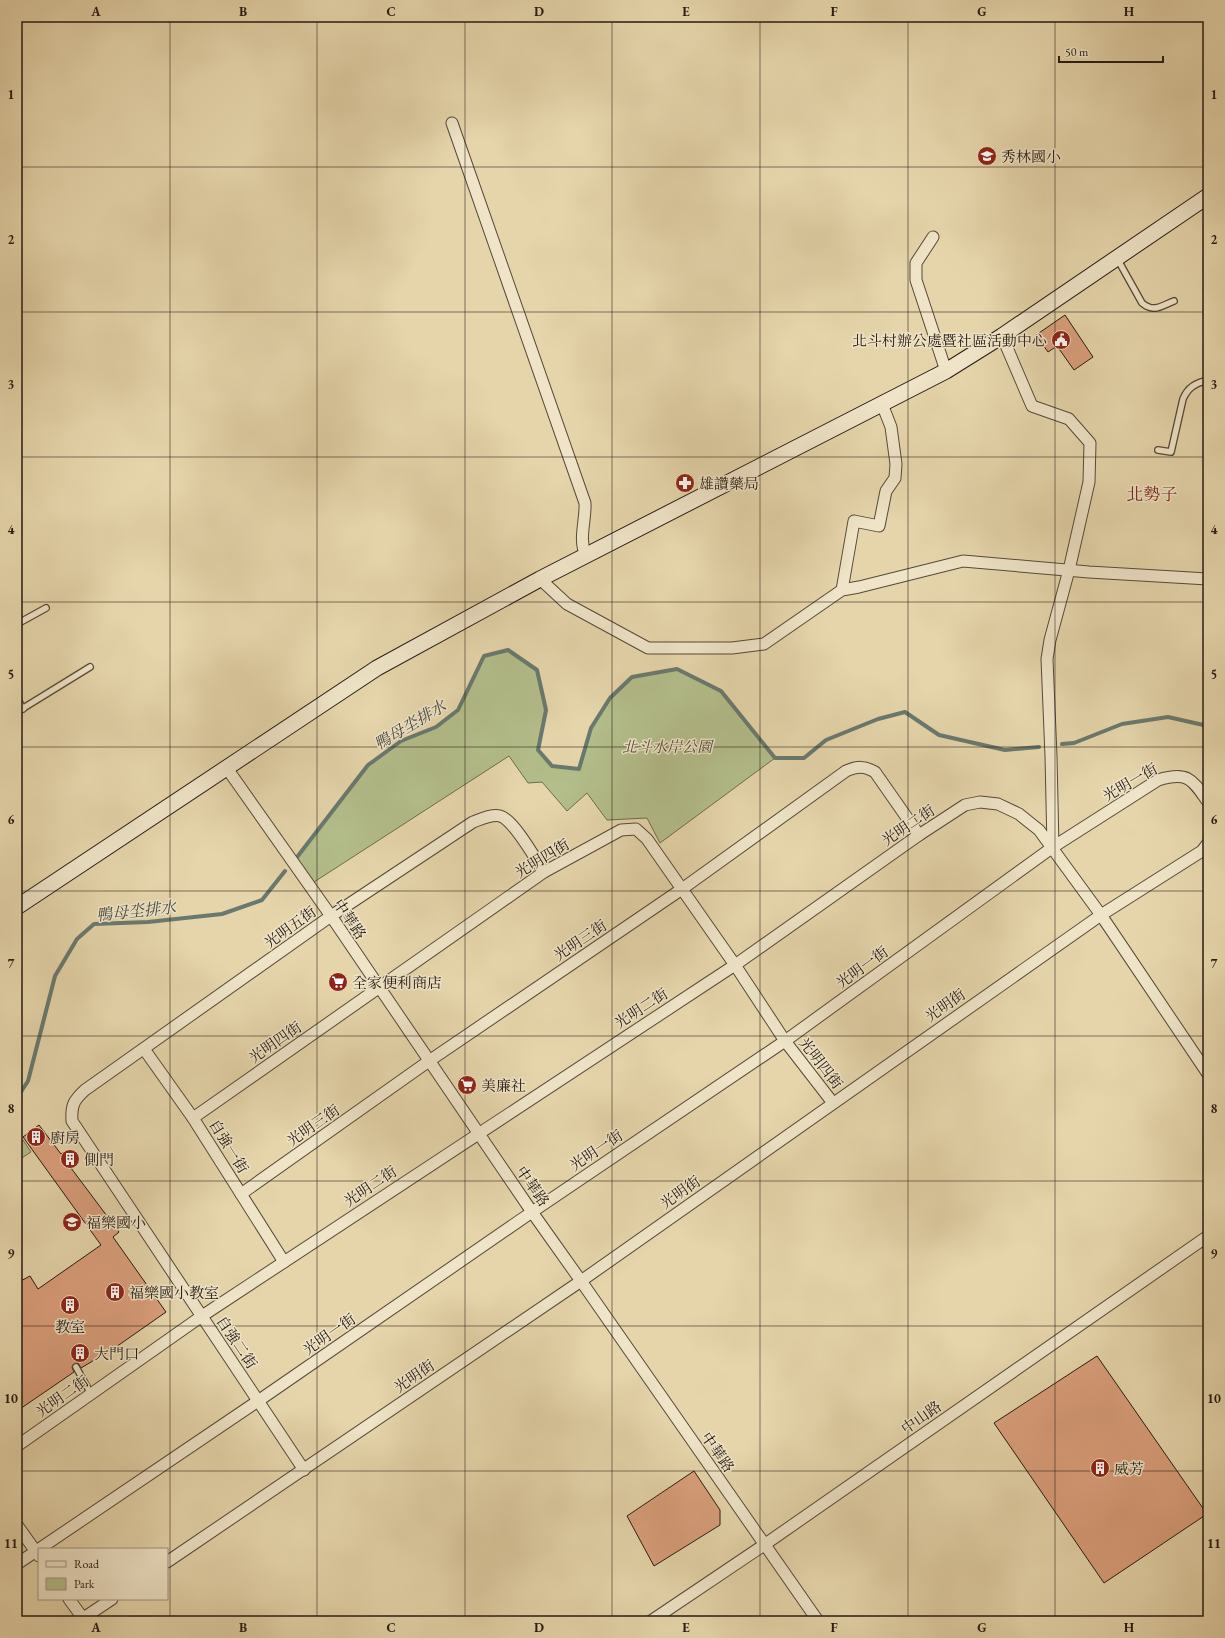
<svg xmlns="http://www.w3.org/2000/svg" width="1225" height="1638" font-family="'EB Garamond','Noto Serif TC',serif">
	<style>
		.green { fill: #b3be8b; stroke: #6c6c4f }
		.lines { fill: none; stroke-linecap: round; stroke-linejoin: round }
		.stream { stroke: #697970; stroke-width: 4 }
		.building { fill: #da9f7c; stroke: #251a13 }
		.service-casing { stroke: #554939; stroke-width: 8 }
		.minor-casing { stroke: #554939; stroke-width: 13 }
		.secondary-casing { stroke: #251a13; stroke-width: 17 }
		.service { stroke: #efe4c8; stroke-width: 5.5 }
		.minor { stroke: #efe4c8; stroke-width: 11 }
		.secondary { stroke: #efe4c8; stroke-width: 15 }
		.grid { fill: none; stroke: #251a13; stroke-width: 1; stroke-opacity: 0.55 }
		.labels { text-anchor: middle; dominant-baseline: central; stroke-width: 3; stroke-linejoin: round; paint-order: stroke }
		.poi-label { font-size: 15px; fill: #251a13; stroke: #efe4c8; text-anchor: start }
		.park-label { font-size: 15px; font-style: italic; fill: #504b37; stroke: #efe4c8 }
		.street-label { font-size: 15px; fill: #251a13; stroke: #efe4c8 }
		.water-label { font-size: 16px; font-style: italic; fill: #474942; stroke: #efe4c8 }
		.quarter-label { font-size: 17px; fill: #7a1f14; stroke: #efe4c8 }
		.neatline { fill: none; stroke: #251a13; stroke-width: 1.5 }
		.grid-label { font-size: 13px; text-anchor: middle; font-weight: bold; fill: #251a13 }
	</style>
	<rect width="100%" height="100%" fill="#e6d5ab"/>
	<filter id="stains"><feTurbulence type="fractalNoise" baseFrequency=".005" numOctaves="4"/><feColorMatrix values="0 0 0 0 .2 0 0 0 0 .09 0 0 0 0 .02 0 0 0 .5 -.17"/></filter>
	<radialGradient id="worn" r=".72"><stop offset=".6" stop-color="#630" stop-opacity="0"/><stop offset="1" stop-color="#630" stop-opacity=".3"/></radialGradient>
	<g class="green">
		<polygon points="508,650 537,671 546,710 538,750 552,766 579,769 591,728 615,693 632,677 677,669 721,691 775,758 660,843 647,818 607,820 587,793 567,811 542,782 528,783 509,756 311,884 294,861 368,765 399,742 437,727 458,710 484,656"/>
		<polygon points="23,1140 31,1152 17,1161 17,1145"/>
	</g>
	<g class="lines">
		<g class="stream">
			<polyline points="1062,744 1074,743 1122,724 1168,717 1208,726"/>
			<polyline points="294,861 368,765 401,741 436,727 458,710 484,656 508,650 537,670 546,710 538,750 552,766 579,769 591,728 610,698 632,677 677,669 721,691 775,758 804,758 826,740 878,719 905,712 939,735 1005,750 1039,747"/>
			<polyline points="17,1098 28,1081 55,976 77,939 94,924 148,922 222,914 262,900 285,871"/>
		</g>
	</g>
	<g class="building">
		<polygon points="1065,315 1093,357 1074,370 1057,346 1048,352 1036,335"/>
		<polygon points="39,1125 61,1154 66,1151 77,1165 71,1168 119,1232 113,1237 166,1312 116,1347 81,1368 78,1363 74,1364 72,1367 74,1372 17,1411 17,1283 30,1276 38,1289 101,1245 23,1137"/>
		<polygon points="1097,1356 1207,1514 1104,1583 994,1423"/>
		<polygon points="694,1471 720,1510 720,1525 654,1566 627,1516"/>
	</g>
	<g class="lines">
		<defs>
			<g id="service">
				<path d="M1118 260 1142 303C1154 313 1161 306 1174 301"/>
				<path d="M1158 450 1171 452 1183 399C1188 387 1196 383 1208 380"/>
				<polyline points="17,624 46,608"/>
				<polyline points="17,698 23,709"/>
				<polyline points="17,712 90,667"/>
				<polyline points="76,1367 91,1394"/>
			</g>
			<g id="minor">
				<path d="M452 123 585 503C586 521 578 539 586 556"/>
				<polyline points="933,237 916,263 916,280 946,371"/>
				<polyline points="1002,336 1032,406 1069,419 1090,443 1089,482 1069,570 1050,640 1047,659 1051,756 1053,847"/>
				<polyline points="540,579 567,604 648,648 732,648 764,644 842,590 859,587 963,561 1089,572 1208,579"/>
				<polyline points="842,590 854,521 879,526 886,491 895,478 896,464 891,427 882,404"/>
				<polyline points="226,767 331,916 532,1212 581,1281 818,1621"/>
				<polyline points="144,1049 193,1118 284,1262"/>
				<polyline points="193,1118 544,872 621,830 636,829 647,839 735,965 785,1041 833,1103"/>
				<path d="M241 1194 429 1061 682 889 846 771C858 766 864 766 875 772L919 835"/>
				<polyline points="17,1446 202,1316 735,965 919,835 965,805 980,802 998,804 1019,814 1039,830 1101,915 1208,1074"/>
				<path d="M304 1470 72 1121C71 1105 74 1100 85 1090L331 916 473 822C481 819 492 814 500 816 514 820 536 860 544 872"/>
				<polyline points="17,1525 39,1556"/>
				<polyline points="167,1562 581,1281 1101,915 1202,851 1208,843"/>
				<path d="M17 1564 258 1401 532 1212 785 1041 1053 847 1158 780C1188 771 1192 779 1208 802"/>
				<polyline points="69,1599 85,1621"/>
				<polyline points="79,1621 112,1599"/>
				<polyline points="651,1621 764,1545 1208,1236"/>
			</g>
			<polyline id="secondary" points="17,907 377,668 540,579 946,371 1002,336 1208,196"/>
		</defs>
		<use href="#service" class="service-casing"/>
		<use href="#minor" class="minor-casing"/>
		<use href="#secondary" class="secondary-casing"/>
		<use href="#service" class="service"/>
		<use href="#minor" class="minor"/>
		<use href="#secondary" class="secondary"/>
	</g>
	<path class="grid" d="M170 17V1621M317 17V1621M465 17V1621M612 17V1621M760 17V1621M908 17V1621M1055 17V1621M17 167H1208M17 312H1208M17 457H1208M17 602H1208M17 747H1208M17 891H1208M17 1036H1208M17 1181H1208M17 1326H1208M17 1471H1208"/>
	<defs>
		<symbol id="school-disc" viewBox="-11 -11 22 22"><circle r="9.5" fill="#8f2418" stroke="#efe4c8"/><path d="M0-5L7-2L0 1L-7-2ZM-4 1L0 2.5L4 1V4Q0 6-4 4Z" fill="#fff"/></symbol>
		<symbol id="civic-disc" viewBox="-11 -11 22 22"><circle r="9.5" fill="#8f2418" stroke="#efe4c8"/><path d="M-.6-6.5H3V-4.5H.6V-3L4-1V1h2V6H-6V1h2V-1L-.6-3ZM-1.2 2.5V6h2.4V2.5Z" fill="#fff"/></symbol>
		<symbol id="pharmacy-disc" viewBox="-11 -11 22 22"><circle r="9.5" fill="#8f2418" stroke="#efe4c8"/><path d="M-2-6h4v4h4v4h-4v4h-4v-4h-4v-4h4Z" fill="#fff"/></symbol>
		<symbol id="supermarket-disc" viewBox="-11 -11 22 22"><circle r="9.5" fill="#8f2418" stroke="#efe4c8"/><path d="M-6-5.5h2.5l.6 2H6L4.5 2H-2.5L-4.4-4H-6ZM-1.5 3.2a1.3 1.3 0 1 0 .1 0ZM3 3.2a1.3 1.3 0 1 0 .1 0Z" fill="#fff"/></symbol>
		<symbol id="building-disc" viewBox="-11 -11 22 22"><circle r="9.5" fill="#8f2418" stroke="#efe4c8"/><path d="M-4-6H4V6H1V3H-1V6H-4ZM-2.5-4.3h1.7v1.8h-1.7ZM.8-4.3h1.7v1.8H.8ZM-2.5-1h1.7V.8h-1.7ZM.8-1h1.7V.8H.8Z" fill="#fff"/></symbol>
	</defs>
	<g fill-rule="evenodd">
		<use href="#school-disc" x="976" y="145" width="22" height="22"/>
		<use href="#civic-disc" x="1050" y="329" width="22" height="22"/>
		<use href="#pharmacy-disc" x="674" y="472" width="22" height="22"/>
		<use href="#supermarket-disc" x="327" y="971" width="22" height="22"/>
		<use href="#supermarket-disc" x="456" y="1074" width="22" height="22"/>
		<use href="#building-disc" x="25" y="1126" width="22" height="22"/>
		<use href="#building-disc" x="59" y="1148" width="22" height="22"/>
		<use href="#school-disc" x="61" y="1211" width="22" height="22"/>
		<use href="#building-disc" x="104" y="1281" width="22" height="22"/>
		<use href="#building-disc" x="59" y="1294" width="22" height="22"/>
		<use href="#building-disc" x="69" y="1342" width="22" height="22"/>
		<use href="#building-disc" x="1089" y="1457" width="22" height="22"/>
	</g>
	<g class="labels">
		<g class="poi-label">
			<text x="1001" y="156">秀林國小</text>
			<text x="1047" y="340" text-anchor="end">北斗村辦公處暨社區活動中心</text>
			<text x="699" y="483">雄讚藥局</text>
			<text x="352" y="982">全家便利商店</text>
			<text x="481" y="1085">美廉社</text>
			<text x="50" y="1137">廚房</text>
			<text x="84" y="1159">側門</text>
			<text x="86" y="1222">福樂國小</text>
			<text x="129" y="1292">福樂國小教室</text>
			<text x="70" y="1326" text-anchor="middle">教室</text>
			<text x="94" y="1353">大門口</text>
			<text x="1114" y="1468">威芳</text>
		</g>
		<g class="park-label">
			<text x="667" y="746">北斗水岸公園</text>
		</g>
		<g class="street-label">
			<text transform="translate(1130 782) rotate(-30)">光明一街</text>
			<text transform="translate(908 825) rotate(-34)">光明二街</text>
			<text transform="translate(542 858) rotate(-31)">光明四街</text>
			<text transform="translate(350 919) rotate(56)">中華路</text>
			<text transform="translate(290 927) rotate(-36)">光明五街</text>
			<text transform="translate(580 940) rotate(-34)">光明三街</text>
			<text transform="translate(862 967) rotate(-36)">光明一街</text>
			<text transform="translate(945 1005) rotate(-35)">光明街</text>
			<text transform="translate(641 1008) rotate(-33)">光明二街</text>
			<text transform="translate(275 1042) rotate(-35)">光明四街</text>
			<text transform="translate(821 1063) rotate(52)">光明四街</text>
			<text transform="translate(313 1125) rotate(-35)">光明三街</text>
			<text transform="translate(229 1146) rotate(58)">自強一街</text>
			<text transform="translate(596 1150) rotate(-34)">光明一街</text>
			<text transform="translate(370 1186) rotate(-34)">光明二街</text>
			<text transform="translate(533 1186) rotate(55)">中華路</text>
			<text transform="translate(680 1192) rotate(-35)">光明街</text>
			<text transform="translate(329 1334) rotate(-35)">光明一街</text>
			<text transform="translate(237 1342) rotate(56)">自強二街</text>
			<text transform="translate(414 1376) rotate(-34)">光明街</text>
			<text transform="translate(62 1396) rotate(-35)">光明二街</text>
			<text transform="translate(921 1417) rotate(-35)">中山路</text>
			<text transform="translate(718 1452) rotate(55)">中華路</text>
		</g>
		<g class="water-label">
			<text transform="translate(410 725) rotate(-31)">鴨母坔排水</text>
			<text transform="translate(136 911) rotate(-6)">鴨母坔排水</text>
		</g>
		<g class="quarter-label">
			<text x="1152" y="494">北勢子</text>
		</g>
	</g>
	<rect width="1225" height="1638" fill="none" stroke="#e6d5ab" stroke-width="44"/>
	<rect x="38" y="1548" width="130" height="52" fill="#efe4c8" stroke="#9e9380"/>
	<rect x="46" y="1561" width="20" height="6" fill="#efe4c8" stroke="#9e9380"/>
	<text x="74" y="1568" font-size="12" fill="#251a13">Road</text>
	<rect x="46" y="1578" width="20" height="12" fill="#b3be8b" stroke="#9e9380"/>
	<text x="74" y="1588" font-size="12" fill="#251a13">Park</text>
	<path d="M1059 56v6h104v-6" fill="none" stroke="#251a13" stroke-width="2"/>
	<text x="1065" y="56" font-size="12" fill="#251a13" stroke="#efe4c8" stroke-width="3" paint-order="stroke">50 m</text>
	<rect x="22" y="22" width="1181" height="1594" class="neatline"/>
	<g class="grid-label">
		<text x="96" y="16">A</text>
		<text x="243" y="16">B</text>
		<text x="391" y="16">C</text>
		<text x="539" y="16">D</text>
		<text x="686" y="16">E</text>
		<text x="834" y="16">F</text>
		<text x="982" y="16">G</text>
		<text x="1129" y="16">H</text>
		<text x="11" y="99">1</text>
		<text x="1214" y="99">1</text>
		<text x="11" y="244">2</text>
		<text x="1214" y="244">2</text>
		<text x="11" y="389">3</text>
		<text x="1214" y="389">3</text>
		<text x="11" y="534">4</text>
		<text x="1214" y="534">4</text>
		<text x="11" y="679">5</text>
		<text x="1214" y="679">5</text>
		<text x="11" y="824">6</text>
		<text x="1214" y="824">6</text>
		<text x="11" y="968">7</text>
		<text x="1214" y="968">7</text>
		<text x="11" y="1113">8</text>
		<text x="1214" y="1113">8</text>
		<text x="11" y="1258">9</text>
		<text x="1214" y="1258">9</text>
		<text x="11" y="1403">10</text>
		<text x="1214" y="1403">10</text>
		<text x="11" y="1548">11</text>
		<text x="1214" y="1548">11</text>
		<text x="96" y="1632">A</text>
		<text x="243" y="1632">B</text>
		<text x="391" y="1632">C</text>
		<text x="539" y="1632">D</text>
		<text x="686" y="1632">E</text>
		<text x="834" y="1632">F</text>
		<text x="982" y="1632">G</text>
		<text x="1129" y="1632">H</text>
	</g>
	<rect width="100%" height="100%" filter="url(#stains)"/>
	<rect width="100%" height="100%" fill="url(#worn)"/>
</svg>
